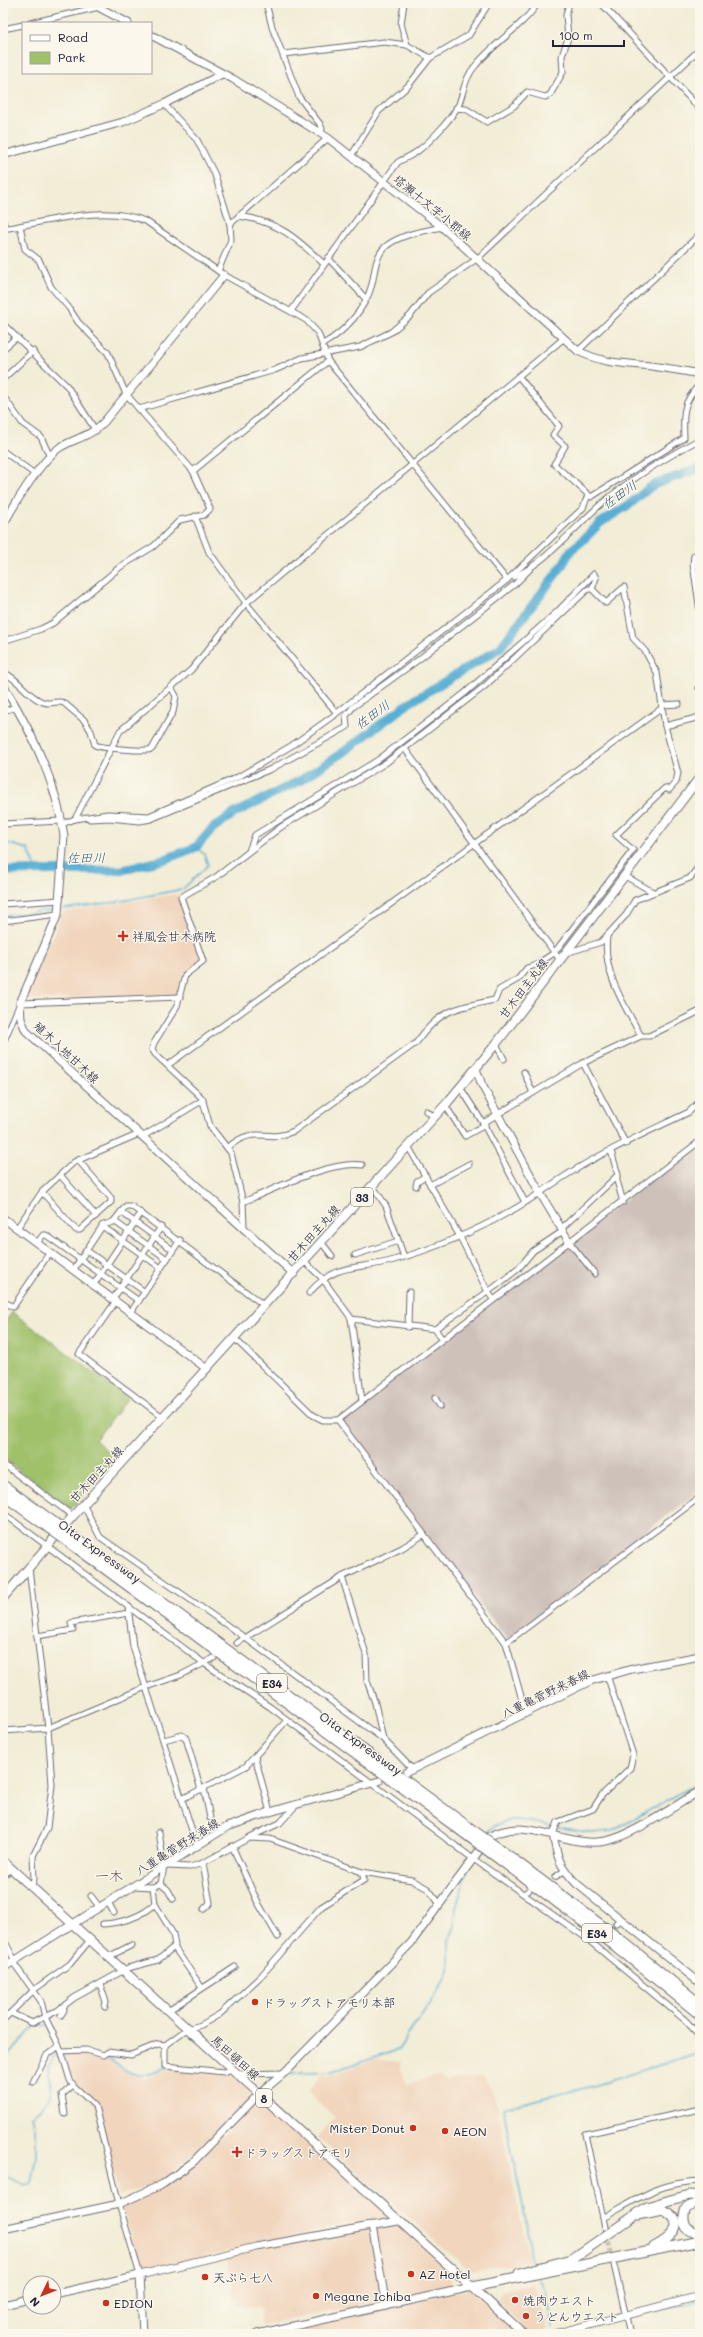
<svg xmlns="http://www.w3.org/2000/svg" width="703" height="2337" font-family="Mali,'Klee One',sans-serif">
	<style>
		.built { fill: #f1d5bd }
		.industrial { fill: #cec1ba }
		.green { fill: #a0c16a; stroke: #617252 }
		.lines { fill: none; stroke-linecap: round; stroke-linejoin: round }
		.stream { stroke: #58aed4; stroke-width: 1.5 }
		.river { stroke: #58aed4; stroke-width: 9 }
		.street-tunnel { stroke: #c8c4b7; stroke-width: 5; stroke-dasharray: 5 2.5; stroke-linecap: butt }
		.street-casing { stroke: #6b6971; stroke-width: 7 }
		.secondary-casing { stroke: #6b6971; stroke-width: 9 }
		.primary-casing { stroke: #6b6971; stroke-width: 10 }
		.highway-casing { stroke: #6b6971; stroke-width: 11 }
		.street { stroke: #fff; stroke-width: 5 }
		.secondary { stroke: #fff; stroke-width: 7 }
		.primary { stroke: #fff; stroke-width: 8 }
		.highway { stroke: #fff; stroke-width: 9 }
		.highway-bridge-casing { stroke: #6b6971; stroke-width: 11; stroke-linecap: butt }
		.highway-bridge { stroke: #fff; stroke-width: 9 }
		.poi-dot { fill: #c8321e; stroke: #fbf7ec; stroke-width: 1.5 }
		.labels { text-anchor: middle; dominant-baseline: central; stroke-width: 3; stroke-linejoin: round; paint-order: stroke }
		.shield { fill: #fbf7ec; stroke: #636270; stroke-width: 1 }
		.shield-label { font-size: 11px; font-weight: bold; fill: #22223b }
		.street-label { font-size: 12px; fill: #22223b; stroke: #fbf7ec }
		.poi-label { font-size: 12px; fill: #22223b; stroke: #fbf7ec; text-anchor: start }
		.water-label { font-size: 13px; font-style: italic; fill: #385a78; stroke: #fbf7ec }
		.quarter-label { font-size: 14px; fill: #654a4c; stroke: #fbf7ec }
	</style>
	<rect width="100%" height="100%" fill="#fbf7ec"/>
	<filter id="ink" filterUnits="userSpaceOnUse"><feTurbulence type="fractalNoise" baseFrequency=".025" numOctaves="2"/><feDisplacementMap in="SourceGraphic" scale="8" xChannelSelector="R" yChannelSelector="G"/><feConvolveMatrix kernelMatrix="1 2 1 2 8 2 1 2 1" color-interpolation-filters="sRGB"/></filter>
	<filter id="wash" filterUnits="userSpaceOnUse"><feTurbulence type="fractalNoise" baseFrequency=".012" numOctaves="4" result="noise"/><feDisplacementMap in="SourceGraphic" scale="16" xChannelSelector="R" yChannelSelector="G"/><feGaussianBlur stdDeviation="0.9" result="paint"/><feColorMatrix in="noise" values="0 0 0 0 0 0 0 0 0 0 0 0 0 0 0 0 0 1.4 0 .05"/><feComposite in="paint" operator="in"/></filter>
	<g filter="url(#wash)">
		<rect width="100%" height="100%" fill="#f2edd6"/>
		<g class="built">
			<polygon points="178,894 201,960 182,975 178,994 25,1000 63,912"/>
			<polygon points="86,2053 105,2058 115,2066 144,2079 167,2070 236,2076 249,2089 249,2101 197,2151 172,2172 153,2184 119,2196 96,2105 71,2079 64,2055"/>
			<polygon points="375,2059 399,2062 406,2084 438,2076 445,2081 484,2076 497,2104 529,2261 470,2271 317,2137 335,2118 307,2091 322,2075 331,2075"/>
			<polygon points="264,2104 389,2214 387,2218 337,2226 142,2272 121,2205 187,2170 255,2105"/>
			<polygon points="398,2222 453,2274 451,2286 388,2299 373,2227"/>
			<polygon points="370,2225 382,2293 377,2302 262,2325 260,2307 236,2306 226,2256"/>
			<polygon points="533,2284 548,2330 530,2334 499,2301 500,2293 503,2290"/>
			<polygon points="470,2289 519,2334 298,2334 296,2327"/>
		</g>
		<polygon class="industrial" points="700,1142 700,1490 509,1638 506,1638 342,1422 342,1418"/>
		<polygon class="green" points="12,1312 128,1398 95,1440 116,1458 71,1509 3,1458 3,1325"/>
		<g class="lines">
			<g class="stream">
				<polyline points="3,842 28,849 37,870"/>
				<polyline points="63,909 116,902 183,889 208,865 204,854 196,847"/>
				<polyline points="3,916 54,910"/>
				<polyline points="558,1827 591,1833 612,1831 700,1782"/>
				<path d="M485 1835C503 1812 526 1821 551 1826"/>
				<path d="M105 2057C131 2073 135 2082 166 2068"/>
				<polyline points="3,2061 33,2028 38,2025 47,2026"/>
				<polyline points="289,2074 330,2072 398,2050 447,1977 449,1970 449,1940 455,1926 456,1907 468,1870"/>
				<path d="M3 2175 25 2185 32 2183C37 2163 38 2136 32 2116 38 2110 50 2102 51 2092 54 2076 44 2075 54 2056L68 2053"/>
				<polyline points="534,2265 530,2257 526,2221 503,2108 593,2086 700,2052"/>
				<polyline points="539,2278 544,2288 553,2328"/>
				<polyline points="669,2308 700,2300"/>
			</g>
			<polyline class="river" points="3,871 123,870 163,860 196,847 213,828 235,813 301,780 342,753 409,703 500,648 562,566 571,550 581,542 600,523 630,504 653,485 700,468"/>
		</g>
	</g>
	<g filter="url(#ink)">
		<g class="lines">
			<g class="street-tunnel">
				<polyline points="592,1935 616,1923"/>
				<polyline points="605,2227 613,2260"/>
			</g>
			<defs>
				<g id="street">
					<polyline points="266,3 272,27 299,97 320,124 322,129 320,134"/>
					<polyline points="404,3 401,24 407,45"/>
					<polyline points="601,3 700,109"/>
					<polyline points="30,23 99,7"/>
					<polyline points="3,29 23,25"/>
					<polyline points="284,54 384,42 407,45 430,58"/>
					<polyline points="164,104 197,140 215,175 230,224 231,240 218,271"/>
					<polyline points="456,108 466,109 487,122 514,106 527,92 545,97 550,95 563,72 562,56 568,38 566,15 569,3"/>
					<polyline points="351,156 379,111 408,86 430,58 469,35 489,3"/>
					<path d="M239 216C279 222 295 237 324 264"/>
					<polyline points="3,221 5,228"/>
					<polyline points="230,224 328,138"/>
					<path d="M3 229C47 222 105 203 147 222L224 275 306 320 318 333 328 361 507 580"/>
					<polyline points="328,258 366,299"/>
					<path d="M291 311 398 162C405 158 412 156 419 150 431 141 453 117 459 104 464 90 465 77 476 65 495 42 522 27 538 3"/>
					<polyline points="3,324 67,386 96,431"/>
					<path d="M323 344C345 332 366 308 372 284 375 271 375 257 385 247 400 234 424 231 442 227"/>
					<polyline points="3,349 17,337"/>
					<polyline points="578,351 700,234"/>
					<path d="M519 377 559 426 553 435 565 446 554 464 591 497 684 438C683 413 682 403 700 384"/>
					<polyline points="3,379 33,351"/>
					<polyline points="3,396 23,424 41,437 50,457"/>
					<polyline points="139,409 275,370 302,358 360,347 391,332 410,316 428,293 478,258 700,49"/>
					<polyline points="3,451 36,475"/>
					<polyline points="193,471 328,361"/>
					<polyline points="195,516 209,552 246,603 336,712 334,716"/>
					<polyline points="700,551 694,556 693,564 700,611"/>
					<path d="M514 577C545 563 574 528 600 505 630 479 665 458 700 439"/>
					<polyline points="3,641 41,629 53,623 120,567 154,546 180,520 204,515 210,509 193,471 126,394 108,353 78,322 69,308 51,287 39,260 25,249 20,226"/>
					<path d="M3 673C18 677 26 696 43 702 50 705 57 700 64 703L84 720 91 731 95 745C101 748 147 752 152 749L173 712 176 696 171 687"/>
					<polyline points="699,688 700,687"/>
					<polyline points="662,705 679,704"/>
					<polyline points="3,711 17,707"/>
					<polyline points="665,726 700,717"/>
					<polyline points="405,749 560,960"/>
					<polyline points="75,819 120,731 191,670 246,603 563,339"/>
					<polyline points="90,819 109,818 140,821 151,819 271,769 347,727 346,716 353,707 418,660 515,584 530,569"/>
					<polyline points="3,824 61,821"/>
					<polyline points="62,824 75,819 108,814 149,816 238,777 291,746 333,716 507,580 583,508 588,495"/>
					<polyline points="249,851 255,835 378,760 465,693 557,612 594,574 596,578 592,589"/>
					<polyline points="625,876 653,892"/>
					<polyline points="3,904 60,900"/>
					<polyline points="3,921 58,914"/>
					<path d="M607 937C602 972 625 1006 641 1036"/>
					<polyline points="566,953 601,942 626,915 635,900 690,878 700,865"/>
					<polyline points="3,1043 20,1003 180,997"/>
					<polyline points="496,1044 504,1059"/>
					<polyline points="583,1063 626,1144"/>
					<polyline points="168,1065 662,708"/>
					<polyline points="524,1072 533,1093"/>
					<polyline points="460,1087 483,1123 583,1063 641,1036 649,1036 700,1011"/>
					<polyline points="445,1105 465,1136 485,1125"/>
					<polyline points="426,1111 435,1117"/>
					<polyline points="483,1123 525,1202"/>
					<polyline points="142,1137 203,1100"/>
					<polyline points="408,1146 459,1235 488,1292 493,1299"/>
					<path d="M227 1148C257 1123 265 1144 294 1131L416 1043C441 1008 456 1008 495 1000L499 990 518 979 527 968 536 965 554 953 633 850 616 835 665 788 669 790 676 782 678 773 665 726 657 673 645 651 633 638 624 587 606 603 592 589H588L485 686 387 762 281 827 216 877 181 897 203 961 185 975 177 1006 154 1043 152 1049 155 1054 202 1098 210 1126 231 1153 243 1202 244 1227"/>
					<polyline points="60,1175 96,1216"/>
					<polyline points="616,1177 623,1202"/>
					<polyline points="372,1185 386,1206 404,1257"/>
					<polyline points="430,1185 469,1164"/>
					<polyline points="416,1186 417,1181 426,1176"/>
					<polyline points="42,1192 76,1230 80,1230 111,1202 111,1198 78,1160"/>
					<path d="M243 1202C275 1189 328 1161 362 1165"/>
					<polyline points="121,1212 173,1250"/>
					<polyline points="114,1221 167,1259"/>
					<polyline points="102,1226 161,1268"/>
					<polyline points="17,1228 42,1192 74,1162 139,1134"/>
					<polyline points="561,1229 618,1175 611,1151"/>
					<polyline points="37,1243 43,1235 46,1235 139,1301"/>
					<polyline points="322,1243 332,1256"/>
					<polyline points="570,1243 595,1274"/>
					<polyline points="86,1250 145,1292"/>
					<polyline points="355,1255 398,1241"/>
					<polyline points="305,1262 322,1278 351,1318 362,1401"/>
					<polyline points="74,1269 103,1225 113,1222 126,1206 131,1206 265,1306"/>
					<polyline points="94,1284 141,1213"/>
					<path d="M309 1293C338 1260 357 1271 394 1260 432 1249 474 1232 509 1212 533 1199 554 1182 578 1168 613 1147 652 1130 689 1112L700 1101"/>
					<polyline points="113,1299 161,1227"/>
					<polyline points="3,1301 13,1307 50,1252"/>
					<polyline points="116,1301 79,1354 164,1418"/>
					<polyline points="131,1312 180,1240"/>
					<polyline points="351,1319 435,1329 442,1339"/>
					<polyline points="408,1327 409,1292"/>
					<polyline points="435,1329 496,1286 518,1269 533,1251 563,1231"/>
					<polyline points="235,1339 313,1415 323,1420 338,1420 700,1141"/>
					<polyline points="435,1398 440,1406"/>
					<polyline points="338,1420 506,1643 700,1497"/>
					<polyline points="3,1464 73,1516"/>
					<polyline points="84,1506 100,1537 244,1637 383,1739 413,1770"/>
					<polyline points="3,1513 205,1664 270,1707 472,1858 586,1938 685,2020 700,2036"/>
					<polyline points="29,1568 48,1728 52,1785 47,1828 33,1856 34,1879 31,1887"/>
					<polyline points="342,1577 366,1654 367,1681 375,1703 383,1739"/>
					<polyline points="128,1606 133,1647 197,1846"/>
					<polyline points="37,1636 73,1630 71,1623 129,1613"/>
					<polyline points="237,1643 342,1577 402,1548 423,1535"/>
					<polyline points="506,1643 526,1714"/>
					<polyline points="3,1731 48,1728 146,1687 181,1675 214,1658"/>
					<polyline points="164,1740 182,1735 186,1738 201,1790"/>
					<polyline points="255,1757 270,1812"/>
					<polyline points="204,1788 210,1818"/>
					<polyline points="182,1799 246,1766 287,1720"/>
					<polyline points="159,1832 164,1866 161,1884 168,1890 173,1899"/>
					<polyline points="553,1834 558,1822 593,1809 602,1795 630,1768 633,1755 607,1675"/>
					<polyline points="250,1837 280,1823 297,1804"/>
					<polyline points="232,1846 257,1901 278,1937"/>
					<polyline points="203,1863 210,1903 204,1909"/>
					<polyline points="167,1866 190,1867 203,1863 249,1838 270,1839 362,1872 412,1880 428,1889 440,1904"/>
					<polyline points="3,1875 12,1869"/>
					<polyline points="555,1877 564,1871"/>
					<polyline points="133,1886 153,1887 161,1884"/>
					<polyline points="524,1894 529,1890"/>
					<polyline points="91,1896 100,1908"/>
					<polyline points="108,1902 114,1913"/>
					<polyline points="616,1923 621,1919"/>
					<path d="M103 1924C121 1923 142 1917 155 1904"/>
					<polyline points="3,1938 15,1961"/>
					<polyline points="174,1947 202,1988"/>
					<polyline points="108,1957 132,1945"/>
					<polyline points="15,1965 41,2001 45,2017 61,2050 70,2080 74,2086 95,2106 119,2204 140,2275"/>
					<polyline points="100,1984 106,2002 105,2007"/>
					<polyline points="168,2011 235,1967"/>
					<polyline points="11,2013 32,2023 57,2011 74,1998 128,1968 158,1960 175,1946 173,1934 155,1904 153,1887"/>
					<polyline points="61,2015 64,2010 63,2006"/>
					<polyline points="3,2020 35,1989 70,1964 90,1940"/>
					<polyline points="165,2045 165,2066 224,2072 232,2069"/>
					<polyline points="61,2051 86,2050 104,2055 108,2052 131,2055 158,2044 165,2045 187,2029 201,2025 220,2014 261,1976 321,1907 364,1880 362,1872"/>
					<polyline points="237,2074 284,2073"/>
					<polyline points="33,2082 47,2055 59,2046"/>
					<polyline points="65,2114 62,2095 73,2085"/>
					<path d="M603 2218C639 2198 657 2183 700 2181"/>
					<polyline points="605,2227 585,2134 700,2109"/>
					<polyline points="614,2265 630,2334"/>
				</g>
				<g id="secondary">
					<polyline points="91,3 128,23"/>
					<path d="M151 35 233 79 328 138 351 156 442 227 578 351C605 364 622 363 651 366 667 368 684 371 700 374"/>
					<polyline points="3,155 123,122 164,104 222,74"/>
					<path d="M3 525C15 503 40 462 59 448 75 438 90 437 104 422L224 275"/>
					<path d="M3 685C31 730 57 784 64 836L58 914 20 1003 21 1019 26 1031 294 1274"/>
					<polyline points="476,1069 482,1085 540,1193 570,1243"/>
					<polyline points="3,1218 207,1369"/>
					<polyline points="407,1772 590,1681 632,1669 700,1656"/>
					<path d="M553 1834C557 1858 560 1867 577 1884L700 1983"/>
					<polyline points="3,1968 227,1827 270,1812 379,1781"/>
					<polyline points="372,2225 386,2306"/>
					<path d="M3 2229 119 2204 163 2184 193 2162 259 2094 284 2073 411 1943 490 1836C530 1815 566 1849 606 1841 634 1835 674 1806 700 1791"/>
					<polyline points="140,2275 256,2247 398,2221"/>
					<polyline points="54,2294 140,2275 143,2334"/>
					<polyline points="3,2305 30,2299"/>
					<polyline points="257,2334 472,2287"/>
					<polyline points="554,2334 700,2296"/>
				</g>
				<g id="primary">
					<polyline points="3,1598 73,1516 447,1103 496,1044 700,777"/>
					<polyline points="3,1861 524,2334"/>
				</g>
				<g id="highway">
					<polyline points="3,1485 55,1523"/>
					<polyline points="3,1495 50,1529"/>
					<polyline points="75,1538 470,1828"/>
					<polyline points="71,1544 465,1834"/>
					<polyline points="497,1847 620,1939 700,2004"/>
					<polyline points="492,1854 615,1946 700,2015"/>
					<polyline points="670,2200 690,2195 700,2196"/>
					<path d="M700 2202 686 2208C681 2221 685 2233 700 2234"/>
					<path d="M638 2215 663 2210C689 2223 671 2238 654 2247"/>
					<polyline points="519,2273 572,2259 647,2207 667,2201"/>
					<polyline points="472,2287 700,2241"/>
				</g>
			</defs>
			<use href="#street" class="street-casing"/>
			<use href="#secondary" class="secondary-casing"/>
			<use href="#primary" class="primary-casing"/>
			<use href="#highway" class="highway-casing"/>
			<use href="#street" class="street"/>
			<use href="#secondary" class="secondary"/>
			<use href="#primary" class="primary"/>
			<use href="#highway" class="highway"/>
			<defs>
				<g id="highway-bridge">
					<polyline points="55,1523 75,1538"/>
					<polyline points="50,1529 71,1544"/>
					<polyline points="470,1828 497,1847"/>
					<polyline points="465,1834 492,1854"/>
				</g>
			</defs>
			<use href="#highway-bridge" class="highway-bridge-casing"/>
			<use href="#highway-bridge" class="highway-bridge"/>
		</g>
	</g>
	<g class="poi-dot">
		<path d="M121 930h4v4h4v4h-4v4h-4v-4h-4v-4h4z"/>
		<circle cx="255" cy="2002" r="4"/>
		<circle cx="413" cy="2128" r="4"/>
		<circle cx="445" cy="2131" r="4"/>
		<path d="M235 2146h4v4h4v4h-4v4h-4v-4h-4v-4h4z"/>
		<circle cx="411" cy="2274" r="4"/>
		<circle cx="205" cy="2277" r="4"/>
		<circle cx="316" cy="2296" r="4"/>
		<circle cx="515" cy="2300" r="4"/>
		<circle cx="106" cy="2303" r="4"/>
		<circle cx="526" cy="2316" r="4"/>
	</g>
	<g class="labels">
		<g class="shield">
			<rect x="351" y="1188" width="22" height="18" rx="3"/>
			<rect x="257" y="1674" width="30" height="18" rx="3"/>
			<rect x="582" y="1924" width="30" height="18" rx="3"/>
			<rect x="256" y="2089" width="16" height="18" rx="3"/>
		</g>
		<g class="shield-label">
			<text x="362" y="1197">33</text>
			<text x="272" y="1683">E34</text>
			<text x="597" y="1933">E34</text>
			<text x="264" y="2098">8</text>
		</g>
		<g class="street-label">
			<text transform="translate(433 207) rotate(39)">塔瀬十文字小郡線</text>
			<text transform="translate(523 988) rotate(-53)">甘木田主丸線</text>
			<text transform="translate(67 1052) rotate(43)">殖木入地甘木線</text>
			<text transform="translate(313 1233) rotate(-48)">甘木田主丸線</text>
			<text transform="translate(96 1474) rotate(-47)">甘木田主丸線</text>
			<text transform="translate(100 1551) rotate(36)">Oita Expressway</text>
			<text transform="translate(545 1693) rotate(-26)">八重亀菅野来春線</text>
			<text transform="translate(361 1743) rotate(36)">Oita Expressway</text>
			<text transform="translate(177 1846) rotate(-32)">八重亀菅野来春線</text>
			<text transform="translate(236 2057) rotate(42)">馬田頓田線</text>
		</g>
		<g class="poi-label">
			<text x="132" y="936">祥風会甘木病院</text>
			<text x="263" y="2002">ドラッグストアモリ本部</text>
			<text x="405" y="2128" text-anchor="end">Mister Donut</text>
			<text x="453" y="2131">AEON</text>
			<text x="245" y="2152">ドラッグストアモリ</text>
			<text x="419" y="2274">AZ Hotel</text>
			<text x="213" y="2277">天ぷら七八</text>
			<text x="324" y="2296">Megane Ichiba</text>
			<text x="523" y="2300">焼肉ウエスト</text>
			<text x="114" y="2303">EDION</text>
			<text x="534" y="2316">うどんウエスト</text>
		</g>
		<g class="water-label">
			<text transform="translate(619 494) rotate(-35)">佐田川</text>
			<text transform="translate(372 714) rotate(-36)">佐田川</text>
			<text transform="translate(86 857) rotate(-1)">佐田川</text>
		</g>
		<g class="quarter-label">
			<text x="109" y="1875">一木</text>
		</g>
	</g>
	<rect width="703" height="2337" fill="none" stroke="#fbf7ec" stroke-width="16"/>
	<rect x="22" y="22" width="130" height="52" fill="#fbf7ec" stroke="#a4a2a5"/>
	<rect x="30" y="35" width="20" height="6" fill="#ffffff" stroke="#a4a2a5"/>
	<text x="58" y="42" font-size="12" fill="#22223b">Road</text>
	<rect x="30" y="52" width="20" height="12" fill="#a0c16a" stroke="#a4a2a5"/>
	<text x="58" y="62" font-size="12" fill="#22223b">Park</text>
	<g transform="translate(42 2295) rotate(227)"><circle r="19" fill="#fbf7ec" stroke="#a4a2a5"/>
	<path d="M0-3L7 15L0 10L-7 15Z" fill="#c8321e"/>
	<text y="-6" font-size="11" font-weight="bold" text-anchor="middle" fill="#22223b">N</text>
	</g>
	<path d="M553 40v6h71v-6" fill="none" stroke="#22223b" stroke-width="2"/>
	<text x="559" y="40" font-size="12" fill="#22223b" stroke="#fbf7ec" stroke-width="3" paint-order="stroke">100 m</text>
</svg>
